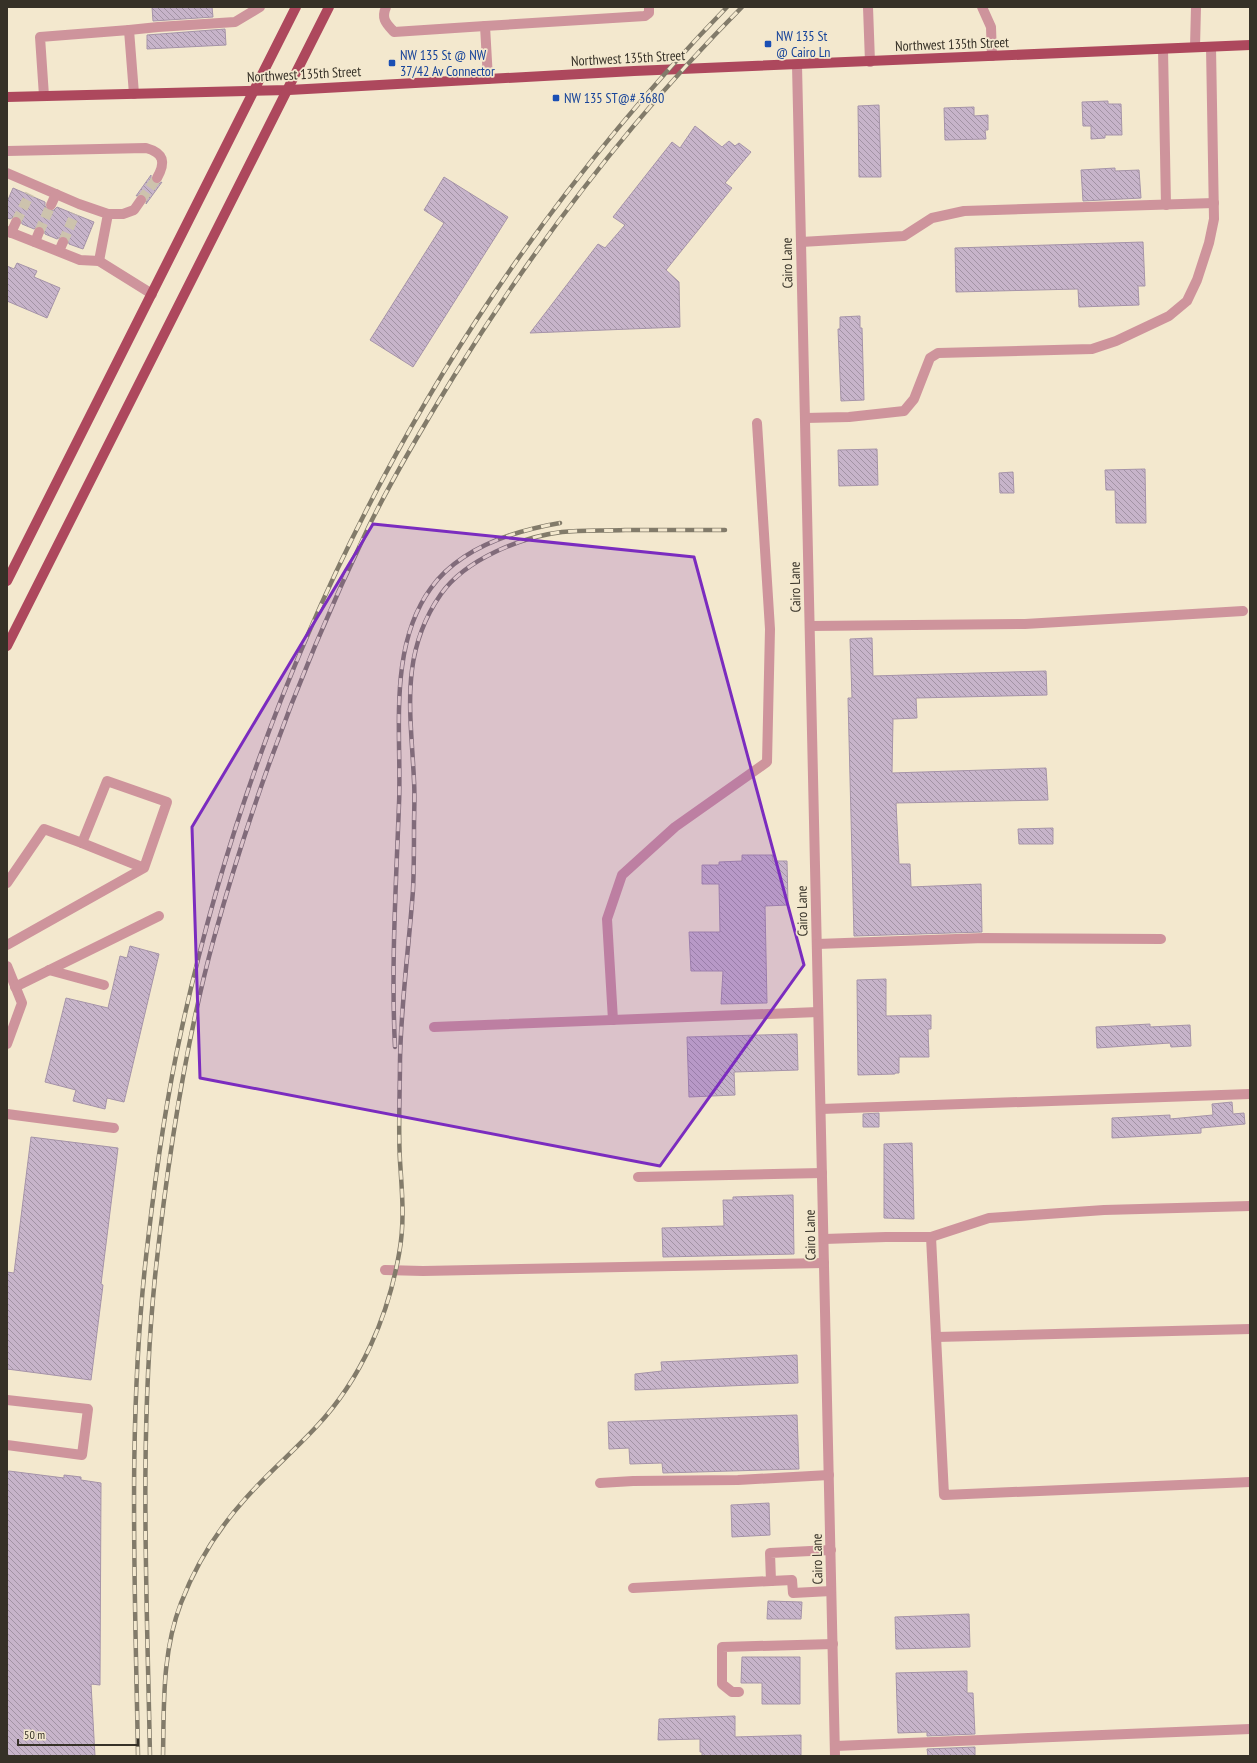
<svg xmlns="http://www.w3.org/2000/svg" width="1257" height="1763" font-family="'PT Sans Narrow',sans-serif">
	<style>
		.building { fill: url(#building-back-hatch); stroke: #a694a9 }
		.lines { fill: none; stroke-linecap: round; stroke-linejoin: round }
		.minor-tunnel { stroke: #cdc3ad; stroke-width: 10; stroke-dasharray: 10 5; stroke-linecap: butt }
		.minor { stroke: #ce949c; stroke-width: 10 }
		.major { stroke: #ad485d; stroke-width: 10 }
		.rail-casing { stroke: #827b6a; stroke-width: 4.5 }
		.rail { stroke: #f3e8ce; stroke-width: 3; stroke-dasharray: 9; stroke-linecap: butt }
		.marked { fill: #7b2cbf; fill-opacity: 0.2; stroke: #7b2cbf; stroke-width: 3; stroke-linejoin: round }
		.transit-dot { fill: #1a4fb4; stroke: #f3e8ce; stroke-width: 1.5 }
		.labels { text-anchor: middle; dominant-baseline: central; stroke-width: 3.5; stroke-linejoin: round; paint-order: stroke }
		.transit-label { font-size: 14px; fill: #164399; stroke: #f3e8ce; text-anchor: start }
		.street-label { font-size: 14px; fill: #363127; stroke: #f3e8ce }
	</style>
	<defs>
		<pattern id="building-back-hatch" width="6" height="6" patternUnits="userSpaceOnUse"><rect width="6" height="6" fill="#c7b4ca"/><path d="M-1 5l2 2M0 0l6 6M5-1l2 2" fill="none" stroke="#a293a4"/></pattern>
	</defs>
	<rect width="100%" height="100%" fill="#f3e8ce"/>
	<g class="building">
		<polygon points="152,7 212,7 213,17 153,21"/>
		<polygon points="225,29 226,45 147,49 147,35"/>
		<polygon points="1108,101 1108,104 1121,104 1122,135 1105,135 1105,138 1091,139 1091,126 1083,126 1082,102"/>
		<polygon points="879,105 881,177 859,177 858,106"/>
		<polygon points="974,107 974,116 988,115 988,130 985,130 986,139 945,140 944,108"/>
		<polygon points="695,126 722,147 729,141 735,146 739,143 751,152 725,183 732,188 666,270 679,282 680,327 530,333 598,244 605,248 625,225 613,217 672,142 680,148"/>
		<polygon points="1115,168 1115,171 1139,170 1141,198 1083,201 1081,170"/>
		<polygon points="151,175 151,179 154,184 158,184 162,182 146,204 147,200 145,195 141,194 136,196"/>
		<polygon points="444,177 508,217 413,367 370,340 444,223 424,210"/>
		<polygon points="13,188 45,202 45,206 49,211 54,210 57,207 94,222 83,249 69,244 68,239 65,236 62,236 57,239 45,234 44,228 42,226 38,226 34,229 22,224 21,219 18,216 15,216 10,219 7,218 7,202"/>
		<polygon points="1143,242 1145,286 1138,286 1139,305 1079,307 1078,289 956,292 955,248"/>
		<polygon points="17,263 37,271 34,277 60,288 47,318 7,301 7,266 14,269"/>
		<polygon points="860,316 860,328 862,328 864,400 841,401 838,329 840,329 840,317"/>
		<polygon points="877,449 878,485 839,486 838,450"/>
		<polygon points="1145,469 1146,523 1116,523 1115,490 1106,490 1105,470"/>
		<polygon points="1013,472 1014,493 1000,493 999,473"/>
		<polygon points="872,638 873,676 1046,671 1047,695 916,698 917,718 893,719 892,773 1046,768 1048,800 896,803 899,864 910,864 911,887 981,884 982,932 854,936 848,698 852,698 850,639"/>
		<polygon points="1053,828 1053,844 1019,844 1018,829"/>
		<polygon points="742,855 773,855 773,861 787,861 788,905 765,906 767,1003 721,1004 723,971 691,971 689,932 720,932 719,884 702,884 702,865 719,865 719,862 742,861"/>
		<polygon points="130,946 159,954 124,1102 107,1098 105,1109 73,1101 76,1090 45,1082 66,998 108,1008 120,956 127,958"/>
		<polygon points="886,979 886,1016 931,1015 931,1029 928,1029 929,1057 899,1057 899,1073 895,1073 895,1074 858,1075 857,980"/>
		<polygon points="1150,1024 1150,1027 1190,1025 1191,1046 1171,1047 1170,1043 1097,1048 1096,1027"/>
		<polygon points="797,1034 798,1070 734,1072 735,1095 689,1097 687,1037"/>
		<polygon points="1232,1102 1233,1114 1244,1113 1245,1124 1201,1128 1201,1133 1112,1138 1112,1118 1170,1115 1170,1119 1213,1115 1212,1104"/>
		<polygon points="879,1113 879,1127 863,1127 863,1114"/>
		<polygon points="31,1137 118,1148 101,1284 103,1285 91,1380 7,1369 7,1272 14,1273"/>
		<polygon points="912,1143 914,1219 884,1218 884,1144"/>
		<polygon points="793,1195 794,1254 663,1257 662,1228 724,1226 723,1200 733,1200 733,1197"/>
		<polygon points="797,1355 798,1383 635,1390 635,1374 662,1371 661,1362"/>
		<polygon points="797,1415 799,1469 663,1473 662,1463 630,1464 629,1448 609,1449 608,1422"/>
		<polygon points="9,1471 64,1478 64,1475 81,1477 81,1480 101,1483 100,1685 91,1684 95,1756 7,1756 7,1472"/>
		<polygon points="769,1503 770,1535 732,1537 731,1505"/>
		<polygon points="768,1601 802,1602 801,1619 767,1619"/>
		<polygon points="969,1614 970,1647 896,1649 895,1617"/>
		<polygon points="742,1657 800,1657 800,1704 762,1704 762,1683 741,1683"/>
		<polygon points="967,1671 967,1693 973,1693 975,1734 927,1736 927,1732 898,1733 896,1673"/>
		<polygon points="735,1716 735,1737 801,1735 801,1756 702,1756 702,1752 700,1752 700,1739 658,1740 659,1719"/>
		<polygon points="975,1747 975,1756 928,1756 927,1749"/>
	</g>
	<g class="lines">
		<g class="minor-tunnel">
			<polyline points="141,200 157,178"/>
			<polyline points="16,222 30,194"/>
			<polyline points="39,232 51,205"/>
			<polyline points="63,242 75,214"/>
		</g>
		<g class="minor">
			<path d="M386 7C381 19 386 23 394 32L485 26"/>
			<polyline points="868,7 870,62"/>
			<polyline points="982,7 991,27 992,56"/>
			<polyline points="129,30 158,27 235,22 260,7"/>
			<polyline points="1195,47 1196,7"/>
			<polyline points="1163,49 1166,205"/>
			<polyline points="797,65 835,1756"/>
			<polyline points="488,79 485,26 645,16 649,13 649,7"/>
			<polyline points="44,96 40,37 129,30 134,94"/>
			<path d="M7 151 146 148C164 153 166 162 157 178"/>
			<polyline points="7,173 79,204 108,214 99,261"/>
			<polyline points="51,205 56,194"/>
			<polyline points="108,214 123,214 134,210 141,200"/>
			<polyline points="7,231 80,260 99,261 152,294"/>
			<polyline points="11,233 16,222"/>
			<polyline points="35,242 39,232"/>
			<polyline points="801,242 904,236 932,218 964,211 1214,203"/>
			<polyline points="59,251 63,242"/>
			<polyline points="805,418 849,417 904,411 914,399 930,358 938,353 1092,349 1116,341 1169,316 1187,301 1197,280 1209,243 1214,219 1211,47"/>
			<polyline points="810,626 1025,624 1243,611"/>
			<polyline points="7,883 44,829 82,843"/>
			<polyline points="817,944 984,938 1161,939"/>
			<polyline points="7,945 144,868 167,802 107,781 82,843 144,868"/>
			<polyline points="7,966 22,1003 7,1044"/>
			<polyline points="49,970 104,985"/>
			<polyline points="15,987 159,916"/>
			<polyline points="613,1020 607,919 622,875 675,827 767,762 770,629 757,423"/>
			<polyline points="434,1027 818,1012"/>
			<polyline points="821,1109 1250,1094"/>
			<polyline points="7,1114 114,1128"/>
			<polyline points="638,1177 822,1173"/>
			<polyline points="931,1237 989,1218 1104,1210 1250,1206"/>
			<polyline points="824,1239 886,1237 931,1237 944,1495 1250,1482"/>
			<polyline points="385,1270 423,1271 824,1263"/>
			<polyline points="936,1337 1250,1329"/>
			<polyline points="7,1400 88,1409 82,1455 7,1445"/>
			<polyline points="600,1483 633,1481 738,1480 829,1475"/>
			<polyline points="771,1581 792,1580 793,1593 831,1591"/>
			<polyline points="633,1588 771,1581 770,1553 831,1550"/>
			<polyline points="739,1692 732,1692 722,1684 722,1647 833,1644"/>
			<polyline points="835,1746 1250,1729"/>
		</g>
		<g class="major">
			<polyline points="7,97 289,90 634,71 1250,45"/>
			<polyline points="7,581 296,7"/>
			<polyline points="7,646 329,7"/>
		</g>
		<defs>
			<g id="rail">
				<path d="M395 1047C391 966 396 886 399 804 402 735 387 648 431 588 460 548 513 531 560 523"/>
				<path d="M138 1756C135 1584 127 1411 148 1240 156 1171 166 1100 181 1032 265 644 450 292 727 7"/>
				<path d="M150 1756C147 1597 139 1436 155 1277 167 1164 184 1048 214 938 253 796 305 659 369 526 394 475 424 425 454 376 536 243 632 118 742 7"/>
				<path d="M163 1756C164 1704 162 1652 181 1603 196 1564 218 1529 246 1498 268 1473 294 1451 317 1426 361 1379 388 1317 399 1254 405 1222 402 1192 400 1161 398 1127 400 1094 400 1060 401 1003 409 946 413 890 414 869 414 848 414 828 414 812 415 797 414 781 411 713 399 654 441 594 466 559 521 537 562 532 583 530 604 531 625 530 658 530 692 530 725 530"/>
			</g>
		</defs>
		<use href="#rail" class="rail-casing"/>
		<use href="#rail" class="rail"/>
	</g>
	<path class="marked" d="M373 524 694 557 804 965 660 1166 200 1078 192 827Z"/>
	<g class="transit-dot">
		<rect x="764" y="40" width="8" height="8" rx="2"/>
		<rect x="388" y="59" width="8" height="8" rx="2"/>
		<rect x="552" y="94" width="8" height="8" rx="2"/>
	</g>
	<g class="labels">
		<g class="transit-label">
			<text x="776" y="36">NW 135 St<tspan x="776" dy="16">@ Cairo Ln</tspan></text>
			<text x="400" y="55">NW 135 St @ NW<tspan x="400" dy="16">37/42 Av Connector</tspan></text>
			<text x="564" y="98">NW 135 ST@# 3680</text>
		</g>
		<g class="street-label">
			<text transform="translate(952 44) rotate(-2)">Northwest 135th Street</text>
			<text transform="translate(628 58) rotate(-3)">Northwest 135th Street</text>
			<text transform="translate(304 74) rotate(-3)">Northwest 135th Street</text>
			<text transform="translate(787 263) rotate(-91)">Cairo Lane</text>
			<text transform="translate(795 587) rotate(-91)">Cairo Lane</text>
			<text transform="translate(802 911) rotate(-91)">Cairo Lane</text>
			<text transform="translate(810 1235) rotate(-91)">Cairo Lane</text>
			<text transform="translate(817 1559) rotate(-91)">Cairo Lane</text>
		</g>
	</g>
	<rect width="1257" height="1763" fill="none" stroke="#363127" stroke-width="16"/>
	<path d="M18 1739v6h120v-6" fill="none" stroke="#363127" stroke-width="2"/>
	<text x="24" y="1739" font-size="12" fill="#363127" stroke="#f3e8ce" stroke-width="3" paint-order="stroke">50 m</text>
</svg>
